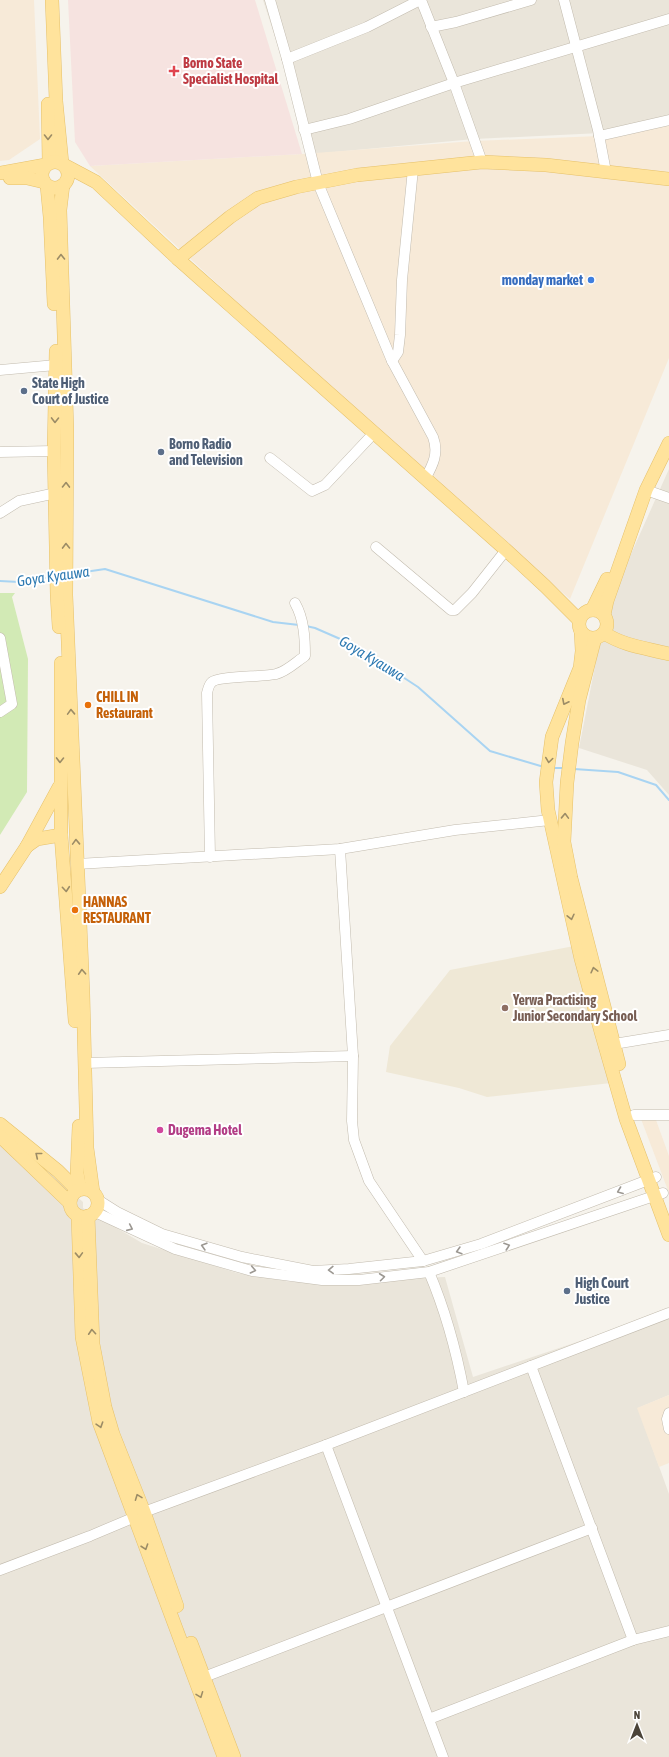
<svg xmlns="http://www.w3.org/2000/svg" width="669" height="1757" font-family="'Asap Condensed',sans-serif">
	<style>
		.residential { fill: #eae5da }
		.commercial { fill: #f7ead8 }
		.education { fill: #efe8d6 }
		.medical { fill: #f6e3e0 }
		.green { fill: #d2eab5 }
		.lines { fill: none; stroke-linecap: round; stroke-linejoin: round }
		.stream { stroke: #a9d4f2; stroke-width: 2 }
		.minor-casing { stroke: #c2bbae; stroke-width: 11 }
		.major-casing { stroke: #e6c16a; stroke-width: 14 }
		.minor { stroke: #fff; stroke-width: 10 }
		.major { stroke: #ffe39c; stroke-width: 13 }
		.oneway { stroke: #9c8c66 }
		.oneway2 { stroke: #9c9892 }
		.health-dot { fill: #e0444e; stroke: #fff; stroke-width: 1.5 }
		.shop-dot { fill: #3f7fe0; stroke: #fff; stroke-width: 1.5 }
		.service-dot { fill: #5c6f8a; stroke: #fff; stroke-width: 1.5 }
		.food-dot { fill: #e8710a; stroke: #fff; stroke-width: 1.5 }
		.education-dot { fill: #8d6e63; stroke: #fff; stroke-width: 1.5 }
		.hotel-dot { fill: #d1479c; stroke: #fff; stroke-width: 1.5 }
		.labels { text-anchor: middle; dominant-baseline: central; stroke-width: 4; stroke-linejoin: round; paint-order: stroke }
		.health-label { font-size: 14px; font-weight: bold; fill: #be3a42; stroke: #fff; text-anchor: start }
		.shop-label { font-size: 14px; font-weight: bold; fill: #366cbe; stroke: #fff; text-anchor: end }
		.service-label { font-size: 14px; font-weight: bold; fill: #4e5e75; stroke: #fff; text-anchor: start }
		.food-label { font-size: 14px; font-weight: bold; fill: #c56008; stroke: #fff; text-anchor: start }
		.education-label { font-size: 14px; font-weight: bold; fill: #785e54; stroke: #fff; text-anchor: start }
		.hotel-label { font-size: 14px; font-weight: bold; fill: #b23c85; stroke: #fff; text-anchor: start }
		.water-label { font-size: 15px; font-style: italic; fill: #2e7ab2; stroke: #fff }
	</style>
	<rect width="100%" height="100%" fill="#f6f3ec"/>
	<g class="residential">
		<polygon points="263,0 669,0 669,117 601,133 474,139 313,154"/>
		<polygon points="669,469 669,795 647,770 579,748 606,610"/>
		<polygon points="0,1130 83,1202 83,1208 142,1243 237,1273 291,1282 445,1277 473,1377 669,1311 669,1395 638,1408 669,1494 669,1757 0,1757"/>
	</g>
	<g class="commercial">
		<polygon points="0,0 34,0 40,139 9,160 0,161"/>
		<polygon points="669,121 669,358 570,599 433,483 90,166 302,154 474,141 599,136"/>
		<polygon points="641,1119 656,1120 669,1156 669,1193"/>
		<polygon points="669,1395 669,1463 659,1467 637,1408"/>
	</g>
	<polygon class="education" points="574,946 611,1083 487,1097 459,1088 386,1072 390,1046 450,970"/>
	<polygon class="medical" points="68,0 255,0 302,154 90,166 75,142"/>
	<polygon class="green" points="0,593 15,593 12,597 28,659 27,792 0,835"/>
	<g class="lines">
		<g class="stream">
			<polyline points="71,574 105,569 273,622 299,625"/>
			<polyline points="0,581 19,582 52,577"/>
			<polyline points="306,626 315,628 354,645 418,687 490,751 544,767"/>
			<polyline points="552,768 564,768"/>
			<polyline points="574,769 618,772 656,785 669,800"/>
		</g>
		<defs>
			<g id="minor">
				<path d="M270 0 287 59 318 183 392 361 433 437C439 453 433 465 425 479"/>
				<polyline points="421,0 454,83 482,162"/>
				<polyline points="564,0 598,130 606,172"/>
				<polyline points="431,27 456,22 531,0"/>
				<polyline points="287,59 367,27 420,0"/>
				<polyline points="304,130 349,119 454,83 669,19"/>
				<polyline points="599,136 669,120"/>
				<polyline points="392,361 398,352 400,335 402,280 413,169"/>
				<polyline points="0,370 56,365"/>
				<polyline points="0,452 54,451"/>
				<polyline points="270,458 312,491 325,485 374,433"/>
				<polyline points="646,490 669,498"/>
				<polyline points="0,513 19,501 56,493"/>
				<polyline points="376,547 451,610 455,610 472,593 506,550"/>
				<polyline points="0,638 12,704 0,712"/>
				<polyline points="340,849 353,1056 352,1121 354,1140 369,1181 423,1261"/>
				<path d="M210 857 207 693C208 689 209 684 212 682 218 676 264 677 276 674 286 672 296 662 305 656 305 638 304 619 295 603"/>
				<polyline points="77,864 340,849 455,830 550,820"/>
				<polyline points="614,1044 669,1035"/>
				<polyline points="85,1063 353,1056"/>
				<polyline points="634,1115 669,1115"/>
				<polyline points="98,1200 117,1212 162,1234 242,1257 313,1271 349,1269 423,1261 481,1244 656,1177"/>
				<polyline points="95,1212 175,1249 252,1271 322,1280 359,1280 429,1272 663,1193"/>
				<path d="M429 1272C446 1312 456 1349 464 1392"/>
				<polyline points="531,1366 633,1640"/>
				<polyline points="669,1413 667,1419 669,1429"/>
				<polyline points="326,1445 443,1757"/>
				<polyline points="144,1512 326,1445 669,1313"/>
				<polyline points="0,1570 90,1536 135,1517"/>
				<polyline points="204,1677 592,1528"/>
				<polyline points="429,1719 633,1640 669,1631"/>
			</g>
			<g id="major">
				<polyline points="52,0 56,101 62,163"/>
				<polyline points="48,104 49,163"/>
				<circle cx="55" cy="175" r="13"/>
				<polyline points="64,165 96,182 178,259 506,550 545,586 579,620"/>
				<polyline points="0,173 45,165"/>
				<polyline points="10,178 27,178 44,182"/>
				<polyline points="63,185 60,210 67,430 66,595 83,993 87,1148 93,1192"/>
				<polyline points="47,186 50,217 54,304"/>
				<polyline points="178,259 230,217 258,198 296,187 357,175 482,162 546,165 669,179"/>
				<polyline points="56,351 54,451 57,595 59,627"/>
				<circle cx="593" cy="624" r="14"/>
				<polyline points="592,610 607,579"/>
				<polyline points="604,615 607,601 646,490 669,443"/>
				<polyline points="581,632 582,651 580,668 552,737 546,782 548,810 581,959 601,1032 626,1119 669,1235"/>
				<path d="M604 633C624 646 646 648 669 654"/>
				<polyline points="595,638 579,700 572,743 567,783 564,842 571,878 619,1064"/>
				<polyline points="61,663 61,835 75,1021"/>
				<polyline points="27,846 37,839 61,835"/>
				<polyline points="0,887 27,846 59,787"/>
				<polyline points="0,1124 58,1171 77,1190"/>
				<polyline points="79,1126 77,1173 80,1189"/>
				<polyline points="0,1136 70,1203"/>
				<circle cx="84" cy="1203" r="14"/>
				<polyline points="78,1216 82,1337 99,1422 224,1757"/>
				<polyline points="88,1216 93,1344 105,1407 113,1434 144,1512 177,1606"/>
				<polyline points="191,1643 234,1757"/>
			</g>
		</defs>
		<use href="#minor" class="minor-casing"/>
		<use href="#major" class="major-casing"/>
		<use href="#minor" class="minor"/>
		<use href="#major" class="major"/>
	</g>
	<defs><path id="oneway-chevron" d="M-2-3.5L2.5 0L-2 3.5" fill="none" stroke-width="1.6" stroke-linecap="round" stroke-linejoin="round"/></defs>
	<g class="oneway">
		<use href="#oneway-chevron" transform="translate(48 137) rotate(90)"/>
		<use href="#oneway-chevron" transform="translate(61 257) rotate(-91)"/>
		<use href="#oneway-chevron" transform="translate(55 420) rotate(91)"/>
		<use href="#oneway-chevron" transform="translate(66 485) rotate(-89)"/>
		<use href="#oneway-chevron" transform="translate(66 546) rotate(-91)"/>
		<use href="#oneway-chevron" transform="translate(565 702) rotate(117)"/>
		<use href="#oneway-chevron" transform="translate(71 712) rotate(-92)"/>
		<use href="#oneway-chevron" transform="translate(60 760) rotate(91)"/>
		<use href="#oneway-chevron" transform="translate(549 760) rotate(98)"/>
		<use href="#oneway-chevron" transform="translate(565 816) rotate(-88)"/>
		<use href="#oneway-chevron" transform="translate(76 842) rotate(-92)"/>
		<use href="#oneway-chevron" transform="translate(66 889) rotate(85)"/>
		<use href="#oneway-chevron" transform="translate(571 917) rotate(77)"/>
		<use href="#oneway-chevron" transform="translate(594 970) rotate(-104)"/>
		<use href="#oneway-chevron" transform="translate(82 972) rotate(-93)"/>
		<use href="#oneway-chevron" transform="translate(38 1155) rotate(-141)"/>
		<use href="#oneway-chevron" transform="translate(79 1255) rotate(88)"/>
		<use href="#oneway-chevron" transform="translate(92 1332) rotate(-94)"/>
		<use href="#oneway-chevron" transform="translate(100 1425) rotate(72)"/>
		<use href="#oneway-chevron" transform="translate(138 1497) rotate(-111)"/>
		<use href="#oneway-chevron" transform="translate(145 1547) rotate(71)"/>
		<use href="#oneway-chevron" transform="translate(200 1695) rotate(69)"/>
	</g>
	<g class="oneway2">
		<use href="#oneway-chevron" transform="translate(620 1191) rotate(159)"/>
		<use href="#oneway-chevron" transform="translate(130 1228) rotate(24)"/>
		<use href="#oneway-chevron" transform="translate(204 1246) rotate(-164)"/>
		<use href="#oneway-chevron" transform="translate(507 1246) rotate(-19)"/>
		<use href="#oneway-chevron" transform="translate(459 1251) rotate(164)"/>
		<use href="#oneway-chevron" transform="translate(253 1270) rotate(12)"/>
		<use href="#oneway-chevron" transform="translate(331 1270) rotate(178)"/>
		<use href="#oneway-chevron" transform="translate(382 1277) rotate(-7)"/>
	</g>
	<path class="health-dot" d="M172 65h4v4h4v4h-4v4h-4v-4h-4v-4h4z"/>
	<circle class="shop-dot" cx="591" cy="280" r="4"/>
	<g class="service-dot">
		<circle cx="24" cy="391" r="4"/>
		<circle cx="161" cy="452" r="4"/>
		<circle cx="567" cy="1291" r="4"/>
	</g>
	<g class="food-dot">
		<circle cx="88" cy="705" r="4"/>
		<circle cx="75" cy="910" r="4"/>
	</g>
	<circle class="education-dot" cx="505" cy="1008" r="4"/>
	<circle class="hotel-dot" cx="160" cy="1130" r="4"/>
	<g class="labels">
		<g class="health-label">
			<text x="183" y="63">Borno State<tspan x="183" dy="16">Specialist Hospital</tspan></text>
		</g>
		<g class="shop-label">
			<text x="583" y="280">monday market</text>
		</g>
		<g class="service-label">
			<text x="32" y="383">State High<tspan x="32" dy="16">Court of Justice</tspan></text>
			<text x="169" y="444">Borno Radio<tspan x="169" dy="16">and Television</tspan></text>
			<text x="575" y="1283">High Court<tspan x="575" dy="16">Justice</tspan></text>
		</g>
		<g class="food-label">
			<text x="96" y="697">CHILL IN<tspan x="96" dy="16">Restaurant</tspan></text>
			<text x="83" y="902">HANNAS<tspan x="83" dy="16">RESTAURANT</tspan></text>
		</g>
		<g class="education-label">
			<text x="513" y="1000">Yerwa Practising<tspan x="513" dy="16">Junior Secondary School</tspan></text>
		</g>
		<g class="hotel-label">
			<text x="168" y="1130">Dugema Hotel</text>
		</g>
		<g class="water-label">
			<text transform="translate(53 576) rotate(-8)">Goya Kyauwa</text>
			<text transform="translate(372 658) rotate(31)">Goya Kyauwa</text>
		</g>
	</g>
	<g transform="translate(637 1725)" stroke="#ffffff" stroke-width="3" paint-order="stroke">
	<path d="M0-3L7 15L0 10L-7 15Z" fill="#4b4439"/>
	<text y="-6" font-size="11" font-weight="bold" text-anchor="middle" fill="#4b4439">N</text>
	</g>
</svg>
